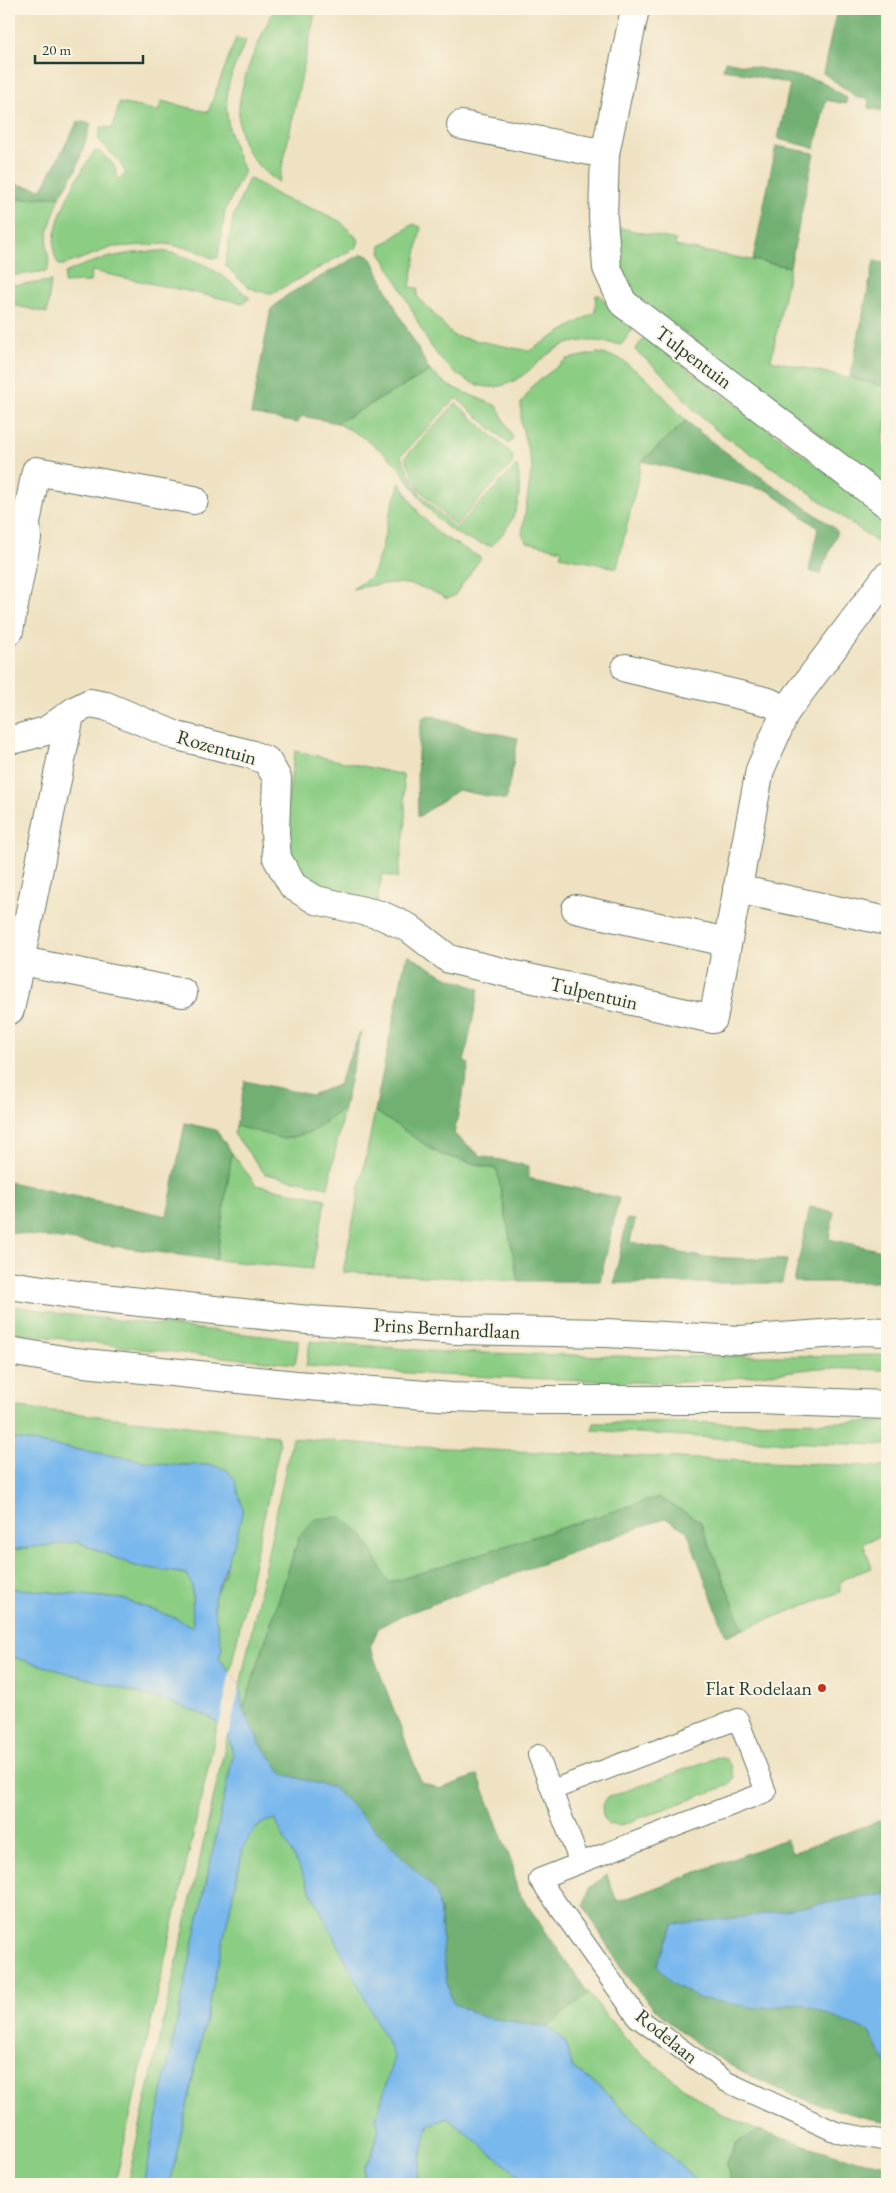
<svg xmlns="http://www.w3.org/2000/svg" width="896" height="2193" font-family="'EB Garamond',serif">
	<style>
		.green { fill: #8ccd84; stroke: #56855c }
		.forest { fill: #71b072; stroke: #487653 }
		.water { fill: #79b8ed; stroke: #4c7a90 }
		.pier { fill: #efe2c2 }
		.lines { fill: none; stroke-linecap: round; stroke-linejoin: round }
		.service-casing { stroke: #687766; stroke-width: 22 }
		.minor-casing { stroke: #687766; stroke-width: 30 }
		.secondary-casing { stroke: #687766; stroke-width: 30 }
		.service { stroke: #fff; stroke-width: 20 }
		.minor { stroke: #fff; stroke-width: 28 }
		.secondary { stroke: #fff; stroke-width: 28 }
		.poi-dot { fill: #c8321e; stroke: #fcf5e5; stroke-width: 2 }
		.labels { text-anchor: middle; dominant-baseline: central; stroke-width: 4; stroke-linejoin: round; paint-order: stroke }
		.street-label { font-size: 20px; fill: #1f3d34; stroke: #fcf5e5 }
		.poi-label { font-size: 20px; fill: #1f3d34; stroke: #fcf5e5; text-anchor: end }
	</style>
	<rect width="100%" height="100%" fill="#fcf5e5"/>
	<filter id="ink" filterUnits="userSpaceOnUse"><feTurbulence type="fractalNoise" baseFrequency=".02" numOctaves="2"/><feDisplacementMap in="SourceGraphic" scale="10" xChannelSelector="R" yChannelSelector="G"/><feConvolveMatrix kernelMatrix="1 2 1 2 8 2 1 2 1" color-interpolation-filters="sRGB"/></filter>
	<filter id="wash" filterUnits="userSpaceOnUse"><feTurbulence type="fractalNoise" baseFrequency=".0096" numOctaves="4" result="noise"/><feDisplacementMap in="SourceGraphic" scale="20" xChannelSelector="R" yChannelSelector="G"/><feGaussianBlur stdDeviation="1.12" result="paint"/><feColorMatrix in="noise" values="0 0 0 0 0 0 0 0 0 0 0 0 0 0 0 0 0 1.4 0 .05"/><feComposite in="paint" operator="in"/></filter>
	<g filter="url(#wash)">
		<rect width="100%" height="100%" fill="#efe2c2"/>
		<g class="green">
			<path d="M274 9H316L279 182C208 138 247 67 274 9Z"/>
			<path d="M236 38 246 40C241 54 232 69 229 84 222 115 232 144 244 171L225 211 218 258H212L193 249 165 244 113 247 64 265H59C40 238 78 175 94 152L99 151 114 165 118 180 126 173 118 160 98 139 101 127 113 128 119 103 159 111 161 101 208 112Z"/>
			<path d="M249 178 283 198 321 212 341 222 359 240 357 247 273 293C249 293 241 281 225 265L233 218Z"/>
			<path d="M60 196C55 211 48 226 47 243 47 253 51 262 47 271L9 276V200Z"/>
			<path d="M413 224 421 227 410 287 418 288 417 296 454 336 529 351 595 312 596 295H600L615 315 634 328 621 345C602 341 583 338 564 345 542 354 529 376 507 384 479 396 448 371 433 349 422 334 415 315 406 298 398 282 389 267 380 252L381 246Z"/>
			<polygon points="616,227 676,240 675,246 790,267 771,360 887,387 887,418 882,446 887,447 887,485 636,296 623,283"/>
			<path d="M161 251C202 258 219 272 250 298L243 303 92 271 90 282 64 283 65 273C96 258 127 252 161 251Z"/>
			<polygon points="51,281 47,313 9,304 9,283 17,285"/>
			<path d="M645 337 879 512C885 524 890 536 886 549L802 487 717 431 693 409 665 376 635 350Z"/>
			<polygon points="598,353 619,358 649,380 686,421 642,461 617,568 560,556 562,550 527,542 522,534 532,467 521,423 521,404 533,385 567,359"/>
			<path d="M430 371 449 386 497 406 513 438 509 444 456 398 401 456 420 494 455 529 517 465C524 498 516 523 491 546 448 536 437 521 412 486 406 478 401 468 394 462 377 446 358 433 337 423Z"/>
			<polygon points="456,403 513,455 512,464 455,526 420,490 405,457"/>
			<path d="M400 483 418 512 439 534 481 558 454 596 447 599C411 578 391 582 352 589L371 577 381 551 389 515Z"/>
			<polygon points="295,751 403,775 406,821 398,878 382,874 377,904 307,886 288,856 286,811"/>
			<polygon points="344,1108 328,1187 265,1174 234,1134 236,1126 284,1139 312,1132"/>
			<polygon points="375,1111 439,1154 497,1170 518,1281 343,1272"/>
			<polygon points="232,1153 256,1185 326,1199 312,1269 216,1260"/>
			<polygon points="9,1305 62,1314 299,1340 295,1364 151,1350 9,1332"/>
			<polygon points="310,1341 442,1352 658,1357 887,1355 887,1370 818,1368 708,1381 661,1383 439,1375 306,1366"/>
			<polygon points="9,1406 277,1436 280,1444 230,1672 219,1658 222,1648 214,1610 214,1598 226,1571 212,1465 168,1465 9,1438"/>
			<polygon points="887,1422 887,1445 776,1442 592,1430 594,1423"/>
			<polygon points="292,1438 399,1446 887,1467 887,1534 863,1543 872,1568 847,1577 840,1583 840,1592 743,1629 700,1521 658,1497 389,1583 363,1535 299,1537 243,1710 240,1686"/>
			<polygon points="77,1542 135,1566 187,1574 192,1586 193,1628 175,1618 122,1599 9,1588 9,1550"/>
			<polygon points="9,1656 172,1703 210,1717 218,1723 115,2184 9,2184"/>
			<polygon points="228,1733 233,1755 143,2184 127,2184"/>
			<polygon points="718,1757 726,1759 732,1768 734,1778 729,1785 619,1826 608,1824 603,1816 602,1805 607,1798"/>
			<polygon points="267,1820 276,1820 395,2056 376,2119 379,2128 372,2155 364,2167 364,2184 170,2184 243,1849 251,1833"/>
			<polygon points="588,1993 630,2044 676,2082 718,2112 759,2130 736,2143 726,2165 732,2184 700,2184 600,2087 573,2068 564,2040 547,2027"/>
			<polygon points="448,2118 529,2184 416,2184 428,2125"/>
		</g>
		<g class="forest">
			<polygon points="837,9 887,9 887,112 868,108 869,99 858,98 823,73"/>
			<polygon points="725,61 821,81 847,98 846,104 826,100 815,148 778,139 790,84 723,69"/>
			<polygon points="78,121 91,124 76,170 60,196 9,200 9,183 42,189"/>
			<polygon points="776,146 814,153 790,267 753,260"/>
			<polygon points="362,254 369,256 373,261 397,311 430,371 337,423 302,416 297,423 251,414 271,309 287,295"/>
			<polygon points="874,261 887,264 887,387 850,377"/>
			<path d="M686 421C732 460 784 491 833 527L837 531 836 536 820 574 809 571 818 528 769 491 642 461Z"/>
			<path d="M429 715 472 728 518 738 506 800 458 790 418 817C417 783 416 751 422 718Z"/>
			<polygon points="408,955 442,975 479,989 464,1062 469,1064 454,1134 481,1156 529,1166 528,1178 619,1198 600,1281 518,1281 497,1169 439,1154 375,1111 405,961"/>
			<polygon points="361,1031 344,1108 312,1132 284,1139 236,1126 245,1081 311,1095 338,1085"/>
			<polygon points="185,1123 216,1130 232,1153 216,1260 9,1232 9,1182 167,1216"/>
			<polygon points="810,1207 834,1212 829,1239 887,1252 887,1282 794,1282"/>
			<polygon points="627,1219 635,1220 630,1242 701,1257 787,1260 782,1283 614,1283"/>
			<polygon points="658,1497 700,1521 743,1629 726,1636 687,1531 665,1518 406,1614 379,1627 370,1647 421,1782 440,1789 478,1775 513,1866 517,1890 588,1993 547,2027 482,2017 453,2003 448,1989 444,1968 440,1908 334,1788 283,1774 259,1742 243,1710 299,1537 315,1519 341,1517 363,1535 389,1583"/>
			<path d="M887 1818V1894L819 1904 747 1917 755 2008 803 2004 869 2032 887 2064V2122C797 2105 689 2057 632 1983 614 1958 599 1932 584 1905L590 1887 607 1875 617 1902 786 1839 792 1853Z"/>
			<polygon points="759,2130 846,2158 887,2166 887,2184 732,2184 726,2165 737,2143"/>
		</g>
		<g class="water">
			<path d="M9 1438 168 1465H212L227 1470 235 1480 243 1509 236 1539 214 1598V1610L222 1648 219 1658 240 1686 243 1710 259 1742 283 1774 334 1788 436 1891C445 1928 439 1967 453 2003L482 2017 547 2027 564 2040 573 2068 600 2087 700 2184H529L448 2118 428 2125 416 2184H364V2167L372 2155 379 2128 376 2119 394 2056 275 1820C258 1820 250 1835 243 1849L170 2184H143L233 1755 228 1733 210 1717 172 1703 9 1656V1588L122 1599 175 1618 193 1627 192 1586 187 1574 135 1566 77 1542 9 1550Z"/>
			<polygon points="887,1894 887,2064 869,2032 803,2004 755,2008 698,1998 673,1984 657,1965 674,1924 747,1917 819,1904"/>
		</g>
		<polygon class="pier" points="230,1672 240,1686 227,1739 226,1735 219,1727"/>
	</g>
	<g filter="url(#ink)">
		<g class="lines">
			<defs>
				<g id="service">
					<polyline points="538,1755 580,1863 539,1879 638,2018 727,2082 836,2132 887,2141"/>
					<polyline points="552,1790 738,1719 766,1792 580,1863"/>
				</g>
				<g id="minor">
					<polyline points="635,9 605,154 603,217 607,268 623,303 887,504"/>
					<polyline points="461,125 605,154"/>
					<polyline points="9,631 27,538 26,523 36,471 194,500"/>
					<polyline points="626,668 769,702 786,711"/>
					<polyline points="9,738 16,739 46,731 76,710 90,703 106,706 177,736 250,754 267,761 277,778 275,833 277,858 293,886 316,900 381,915 409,928 449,959 511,974 713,1019 760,770 786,711 887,576"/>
					<polyline points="737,889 887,921"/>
					<polyline points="576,909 727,942"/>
					<polyline points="22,961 183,993"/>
					<polyline points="9,1010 10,1010 70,716"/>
				</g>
				<g id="secondary">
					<polyline points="9,1285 85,1296 308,1320 458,1330 606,1333 740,1340 864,1331 887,1332"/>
					<polyline points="9,1351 75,1362 296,1385 451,1397 537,1400 757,1400 887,1405"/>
				</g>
			</defs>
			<use href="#service" class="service-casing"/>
			<use href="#minor" class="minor-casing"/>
			<use href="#secondary" class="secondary-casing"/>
			<use href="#service" class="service"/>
			<use href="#minor" class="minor"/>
			<use href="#secondary" class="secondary"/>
		</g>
	</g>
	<circle class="poi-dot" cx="822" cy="1688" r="5"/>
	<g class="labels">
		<g class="street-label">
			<text transform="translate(694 357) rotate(37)">Tulpentuin</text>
			<text transform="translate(217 747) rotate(16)">Rozentuin</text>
			<text transform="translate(594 993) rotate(13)">Tulpentuin</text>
			<text transform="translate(447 1328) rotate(3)">Prins Bernhardlaan</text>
			<text transform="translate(667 2036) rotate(39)">Rodelaan</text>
		</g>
		<g class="poi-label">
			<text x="812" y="1688">Flat Rodelaan</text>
		</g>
	</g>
	<rect width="896" height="2193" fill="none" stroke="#fcf5e5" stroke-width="30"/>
	<path d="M35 55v8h108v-8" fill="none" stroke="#1f3d34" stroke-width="2.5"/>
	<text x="42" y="55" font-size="15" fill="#1f3d34" stroke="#fcf5e5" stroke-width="4" paint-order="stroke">20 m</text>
</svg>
